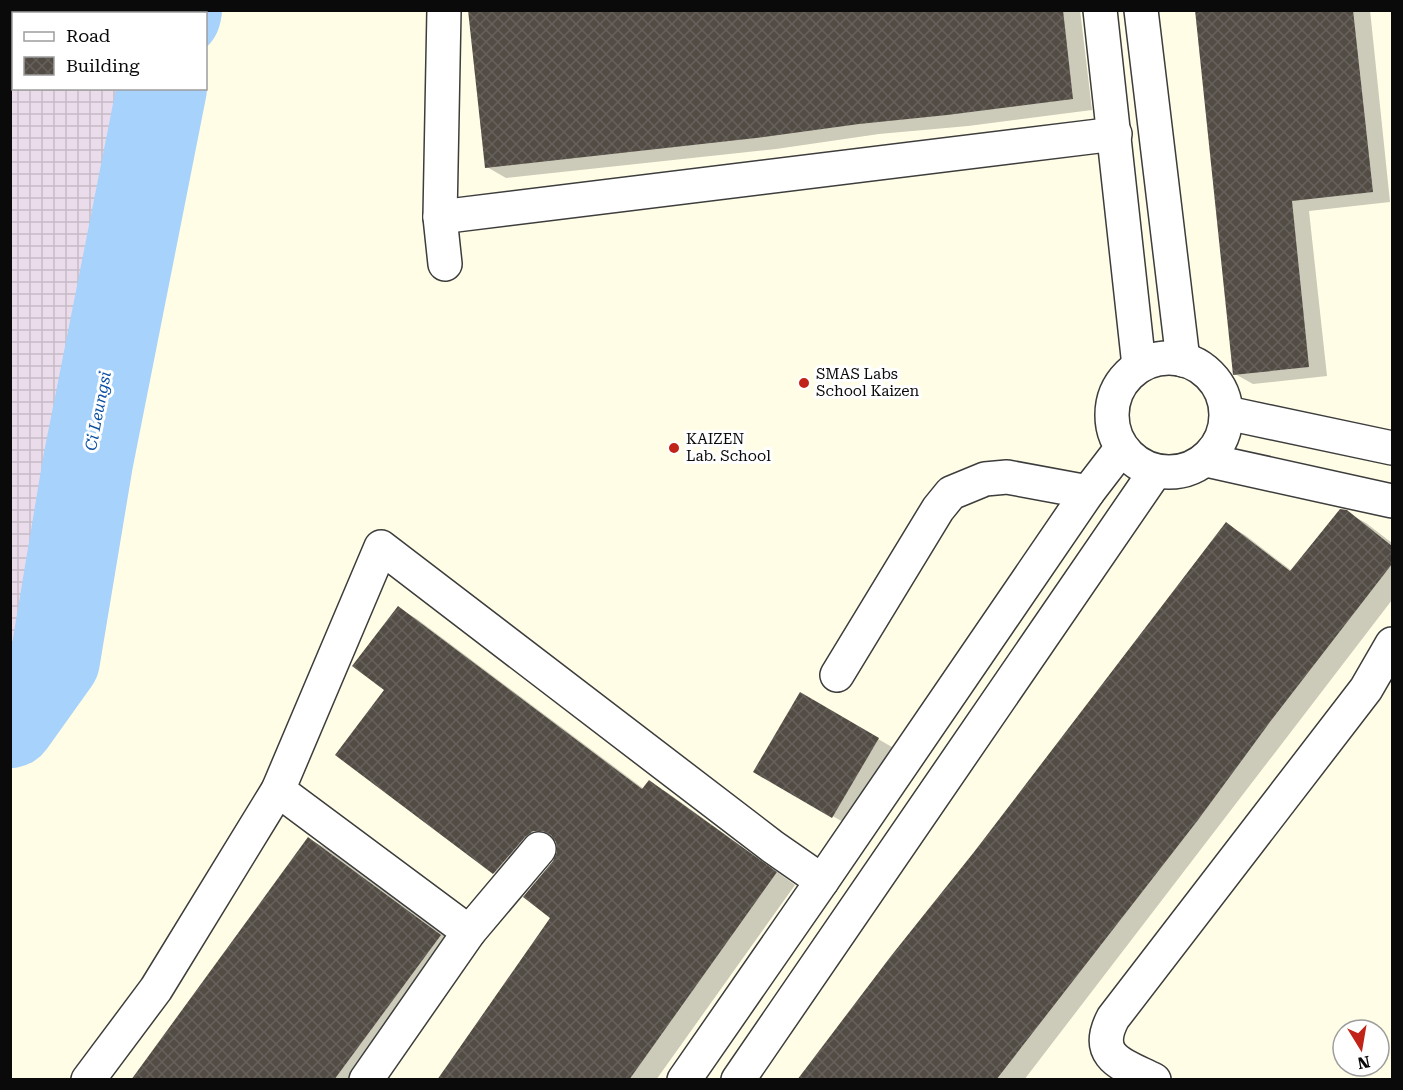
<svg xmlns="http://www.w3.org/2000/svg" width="1403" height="1090" font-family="'Roboto Serif',serif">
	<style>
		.industrial { fill: url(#industrial-grid) }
		.shadow { fill: #0003 }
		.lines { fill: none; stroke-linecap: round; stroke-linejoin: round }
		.river { stroke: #a6d2fb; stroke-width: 90 }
		.building { fill: url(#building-cross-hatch) }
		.minor-casing { stroke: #3d3d3d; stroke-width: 36 }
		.minor { stroke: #fff; stroke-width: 33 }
		.poi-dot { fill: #c22319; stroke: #fff; stroke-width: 2 }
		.labels { text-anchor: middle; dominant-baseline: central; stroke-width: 6; stroke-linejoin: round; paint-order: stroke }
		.poi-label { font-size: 15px; fill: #0a0a0a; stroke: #fff; text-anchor: start }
		.water-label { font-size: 16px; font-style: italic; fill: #0c50a2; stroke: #fff }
	</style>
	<defs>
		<pattern id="industrial-grid" width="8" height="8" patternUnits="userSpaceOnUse" patternTransform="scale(1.5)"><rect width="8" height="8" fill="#eadcea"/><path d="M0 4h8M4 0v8" fill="none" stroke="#c7bbc7"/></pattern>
		<pattern id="building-cross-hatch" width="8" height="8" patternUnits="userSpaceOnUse" patternTransform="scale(1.5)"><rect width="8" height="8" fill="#534c45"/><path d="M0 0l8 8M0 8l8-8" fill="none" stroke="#67615c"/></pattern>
	</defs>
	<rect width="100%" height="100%" fill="#fffde6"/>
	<polygon class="industrial" points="11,10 177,11 176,14 14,14 14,88 162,89 88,462 55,660 11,723"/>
	<g class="shadow">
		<polygon points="500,10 1080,10 1092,110 968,126 879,134 776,149 506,178 487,167"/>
		<polygon points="1196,10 1370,10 1390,202 1309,211 1327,376 1253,384 1235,374"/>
		<polygon points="1346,512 1366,523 1392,543 1392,600 1024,1080 798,1080 975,853 1226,524 1245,535 1292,571"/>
		<polygon points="398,608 417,619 644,789 649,782 668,793 795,885 656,1080 438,1080 552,918 559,852 558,841 553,842 513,884 494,873 337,755 387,690"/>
		<polygon points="801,694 897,750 852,827 755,772"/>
		<polygon points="309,839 328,849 459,946 361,1080 134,1080"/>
	</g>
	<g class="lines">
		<g class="river">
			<polyline points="176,14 177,10"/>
			<polyline points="10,723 55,660 88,462 162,88"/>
		</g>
	</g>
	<g class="building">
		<polygon points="468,10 1063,10 1073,99 947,115 859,124 756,138 485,168"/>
		<polygon points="1195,10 1353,10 1373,192 1292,201 1309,367 1233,375"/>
		<polygon points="1340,509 1347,510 1392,546 1392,564 1273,718 1198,820 996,1080 797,1080 891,956 974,852 1226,522 1290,571"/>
		<polygon points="398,606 642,789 649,780 777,872 629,1080 437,1080 550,918 523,897 553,861 557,852 556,842 551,835 543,831 533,831 525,837 493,874 335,755 384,690 352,666"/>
		<polygon points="800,692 879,738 832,818 753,772"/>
		<polygon points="308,837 441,935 334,1080 131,1080"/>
	</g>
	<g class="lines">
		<defs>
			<g id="minor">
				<polyline points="444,10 440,217 445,264"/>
				<polyline points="1100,10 1139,366"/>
				<polyline points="1141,10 1183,360"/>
				<polyline points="440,217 1115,134"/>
				<circle cx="1169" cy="415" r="57"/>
				<polyline points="1227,413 1392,448"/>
				<polyline points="1206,460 1392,501"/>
				<polyline points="837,675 938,509 951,493 985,479 1007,477 1088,492"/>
				<polyline points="278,790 469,932"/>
				<polyline points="88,1080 156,989 278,790 381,547 773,847 822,881"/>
				<polyline points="366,1080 469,932 539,849"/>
				<polyline points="684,1080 822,881 1088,492 1121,449"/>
				<polyline points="738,1080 1155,472"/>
				<path d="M1154 1080C1124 1065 1092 1058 1113 1018L1366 689 1392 644"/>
			</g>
		</defs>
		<use href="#minor" class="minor-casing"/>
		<use href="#minor" class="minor"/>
	</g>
	<g class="poi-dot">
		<circle cx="804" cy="383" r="6"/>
		<circle cx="674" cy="448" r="6"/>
	</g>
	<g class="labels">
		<g class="poi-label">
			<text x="816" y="374">SMAS Labs<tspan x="816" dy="17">School Kaizen</tspan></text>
			<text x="686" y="439">KAIZEN<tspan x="686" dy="17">Lab. School</tspan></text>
		</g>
		<g class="water-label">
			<text transform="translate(98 411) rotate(-79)">Ci Leungsi</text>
		</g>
	</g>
	<rect width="1403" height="1090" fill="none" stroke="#0a0a0a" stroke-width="24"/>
	<rect x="12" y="12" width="195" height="78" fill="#ffffff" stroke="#9d9d9d" stroke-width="1.5"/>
	<rect x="24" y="32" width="30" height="9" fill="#ffffff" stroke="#9d9d9d" stroke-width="1.5"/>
	<text x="66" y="42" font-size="18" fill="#0a0a0a">Road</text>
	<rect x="24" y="57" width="30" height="18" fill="url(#building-cross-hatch)" stroke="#9d9d9d" stroke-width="1.5"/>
	<text x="66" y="72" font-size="18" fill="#0a0a0a">Building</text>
	<g transform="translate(1361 1048) rotate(169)"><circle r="28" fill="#ffffff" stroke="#9d9d9d" stroke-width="1.5"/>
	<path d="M0-4.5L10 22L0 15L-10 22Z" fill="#c22319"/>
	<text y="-9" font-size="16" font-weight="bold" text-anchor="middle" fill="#0a0a0a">N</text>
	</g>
</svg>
